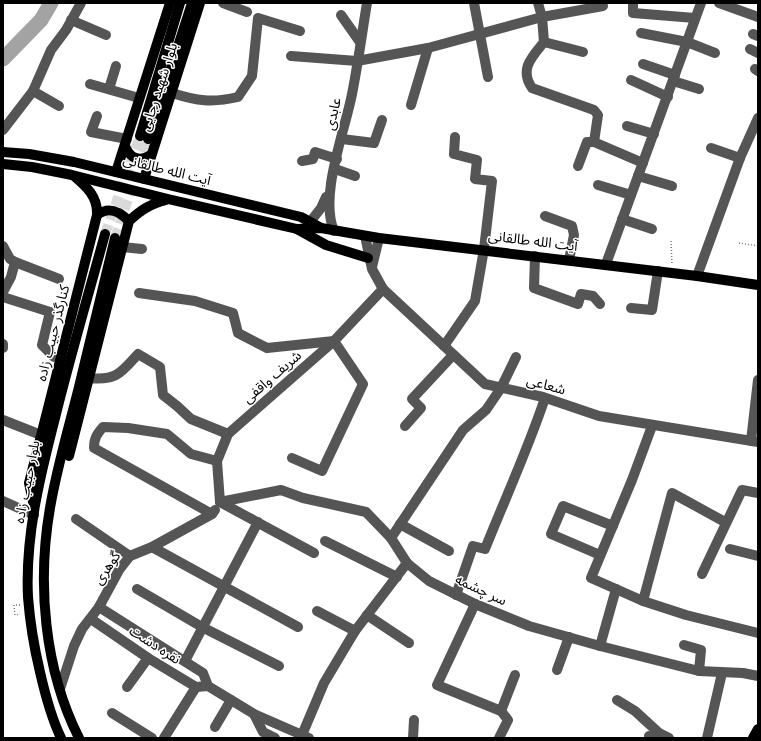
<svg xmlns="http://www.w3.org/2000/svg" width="761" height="741" font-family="Figtree,'Noto Sans Arabic',sans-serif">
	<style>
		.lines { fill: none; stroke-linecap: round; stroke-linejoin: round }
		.river { stroke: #a3a3a3; stroke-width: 15 }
		.major-tunnel { stroke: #d9d9d9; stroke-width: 10; stroke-dasharray: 10 5; stroke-linecap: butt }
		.path { stroke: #777; stroke-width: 1.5; stroke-dasharray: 1 2; stroke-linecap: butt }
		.minor { stroke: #555; stroke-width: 10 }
		.major { stroke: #000; stroke-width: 10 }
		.labels { text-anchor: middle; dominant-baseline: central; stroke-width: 3; stroke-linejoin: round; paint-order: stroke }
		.street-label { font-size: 14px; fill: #000; stroke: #fff }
	</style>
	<rect width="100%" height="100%" fill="#fff"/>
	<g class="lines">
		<polyline class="river" points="3,59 41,20 51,3"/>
		<g class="major-tunnel">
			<polyline points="105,234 140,136"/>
			<polyline points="115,238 148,139"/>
		</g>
		<g class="path">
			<polyline points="671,241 672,265"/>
			<polyline points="739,243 758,246"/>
			<polyline points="20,605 14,605 15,615 20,614"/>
		</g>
		<g class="minor">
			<polyline points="223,3 247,12"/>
			<polyline points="474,3 488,77"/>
			<path d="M538 3 542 17 544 42C532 57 519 69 532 88L594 110 598 115 594 142 643 163"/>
			<polyline points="633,3 633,13 695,18"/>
			<polyline points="719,3 758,17"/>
			<polyline points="341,15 360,42"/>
			<polyline points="71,20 106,35"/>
			<polyline points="641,33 687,42 715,53"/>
			<polyline points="753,34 758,36"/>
			<polyline points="544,42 583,52"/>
			<polyline points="750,49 758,53"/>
			<polyline points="291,56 357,61 428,48 542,17 603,6"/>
			<polyline points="643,64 675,75"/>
			<polyline points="755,69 758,71"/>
			<polyline points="631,80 668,97"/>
			<polyline points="673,81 699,89"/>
			<polyline points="90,84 139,98"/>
			<polyline points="109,89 116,66"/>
			<polyline points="33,91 59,106"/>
			<path d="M172 93C197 101 212 103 238 97L252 76 258 18 300 31"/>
			<polyline points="411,105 428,48"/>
			<polyline points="97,116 91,132 127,139"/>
			<polyline points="627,126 654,134"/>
			<polyline points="3,130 33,91 51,50 66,30 81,3"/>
			<polyline points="342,139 374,143 382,120"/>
			<polyline points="711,148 740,158"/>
			<polyline points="302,161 313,159 315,152 337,159"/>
			<polyline points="578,166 587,142 594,142"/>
			<polyline points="335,169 355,176"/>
			<polyline points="638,176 672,186"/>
			<polyline points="598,185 631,195"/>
			<polyline points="545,216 572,226 574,235 569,260"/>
			<polyline points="622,219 652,229"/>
			<polyline points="310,222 321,208 326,197"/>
			<path d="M334 231C319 195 345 131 352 94 358 64 362 33 367 3"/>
			<polyline points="365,236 372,269 383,289 485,384 543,397 599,416 758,442"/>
			<polyline points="3,246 10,259 15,262 11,277 3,292"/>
			<polyline points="122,247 142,249"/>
			<polyline points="535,256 534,288 578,304 581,294 593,296 600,304"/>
			<polyline points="15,262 59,279"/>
			<polyline points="606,264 701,3"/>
			<polyline points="372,267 379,238"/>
			<polyline points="697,276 740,158 758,118"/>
			<polyline points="139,293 195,301 233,313 238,333 267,348 334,341 363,384 322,471 292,458"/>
			<polyline points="3,297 50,312 42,345 54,357"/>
			<polyline points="631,308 652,310 658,271"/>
			<polyline points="3,344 3,348"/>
			<polyline points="444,346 475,301 484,249 492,181 475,179 477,160 454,154 455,137"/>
			<path d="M89 378C116 381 121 373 138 354L160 367 163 395 177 406 191 419 228 434"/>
			<polyline points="3,420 41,435"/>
			<polyline points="405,426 421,408 412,399 453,355"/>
			<polyline points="652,426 632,480 591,578 643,601 686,615 758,633"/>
			<polyline points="751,441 758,380"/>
			<polyline points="3,501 34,515"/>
			<polyline points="220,502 281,490 303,498 366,512 391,538 407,563 429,581 475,604 529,626 600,646 699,671 743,673 758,676"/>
			<polyline points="220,502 217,461 228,434 334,341 383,289"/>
			<polyline points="220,502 314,553"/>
			<path d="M212 514 94 448C94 438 97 434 103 427L128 428 167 434 191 454 217 461"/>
			<polyline points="76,519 130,556"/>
			<polyline points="400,524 449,551"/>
			<polyline points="391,538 463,430 486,410 501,388 516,357"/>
			<polyline points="325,541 397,577"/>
			<polyline points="152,547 298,627"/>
			<polyline points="730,549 758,556"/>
			<polyline points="600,555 551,534 563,506 613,526"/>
			<polyline points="702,574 742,490 758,493"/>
			<polyline points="137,589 202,627 279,666"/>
			<path d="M456 595 473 546 485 549C505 499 528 449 545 398"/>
			<polyline points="643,601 672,493 725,522"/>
			<polyline points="475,604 437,685 501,711 508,720 499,738"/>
			<polyline points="99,607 203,673 208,686 254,714 309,738"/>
			<polyline points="317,611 355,631"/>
			<polyline points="367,615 409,643"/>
			<polyline points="91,619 148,658 196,687 208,686"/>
			<polyline points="684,645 701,650 699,671"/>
			<polyline points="600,646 616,589"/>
			<polyline points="185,661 258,522"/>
			<polyline points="557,670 569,637"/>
			<polyline points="127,687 148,658"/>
			<polyline points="60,689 74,646 82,629 99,607 119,570 130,556 152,547 212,514 215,510"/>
			<polyline points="617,700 635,711 659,733 669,738"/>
			<polyline points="501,711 515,675"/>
			<polyline points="112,713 152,738"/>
			<polyline points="254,714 263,732 275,738"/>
			<polyline points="215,727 231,700"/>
			<polyline points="302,735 324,683 355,631 407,563"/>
			<polyline points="649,736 655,738"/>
			<polyline points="164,738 196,687"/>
			<polyline points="413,738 414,720"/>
			<polyline points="707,738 722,673"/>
		</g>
		<g class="major">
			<polyline points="140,136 180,3"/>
			<polyline points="148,139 192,3"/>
			<path d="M125 146C130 159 140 162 151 155"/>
			<polyline points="3,152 29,154 74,162 301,217 321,228"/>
			<polyline points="3,164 32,167 72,175 168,199 297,229 321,228 379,238 697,276 758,285"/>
			<polyline points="116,172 170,3"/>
			<polyline points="144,179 200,3"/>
			<path d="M97 215C109 206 119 211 129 221"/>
			<polyline points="297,229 326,245 368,258"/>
			<path d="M69 456 129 221C141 210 150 204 166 200"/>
			<path d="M33 502 29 483 97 215C98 197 87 187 74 176"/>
			<path d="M61 738C51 717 45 694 40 672 34 647 30 623 28 597 25 537 40 476 55 418 70 357 88 296 105 234"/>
			<path d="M79 738C44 669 37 583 50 508 57 467 69 427 79 387 91 337 103 288 115 238"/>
			<polyline points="753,738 758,729"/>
		</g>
	</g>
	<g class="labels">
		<g class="street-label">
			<text transform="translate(159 87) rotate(-72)">بلوار شهید رجایی</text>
			<text transform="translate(333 114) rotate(-77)">عابدی</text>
			<text transform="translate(167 170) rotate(14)">آیت الله طالقانی</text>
			<text transform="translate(533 241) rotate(7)">آیت الله طالقانی</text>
			<text transform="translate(53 333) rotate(-76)">کنارگذر حبیب زاده</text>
			<text transform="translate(272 377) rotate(-41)">شریف واقفی</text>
			<text transform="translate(546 385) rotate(15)">شعاعی</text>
			<text transform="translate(27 482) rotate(-79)">بلوار حبیب زاده</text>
			<text transform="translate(107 568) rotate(-56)">گوهری</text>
			<text transform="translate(481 590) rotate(25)">سر چشمه</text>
			<text transform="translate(155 645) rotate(33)">نقره دشت</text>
		</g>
	</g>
	<rect width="761" height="741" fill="none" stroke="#000000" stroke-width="8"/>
</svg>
